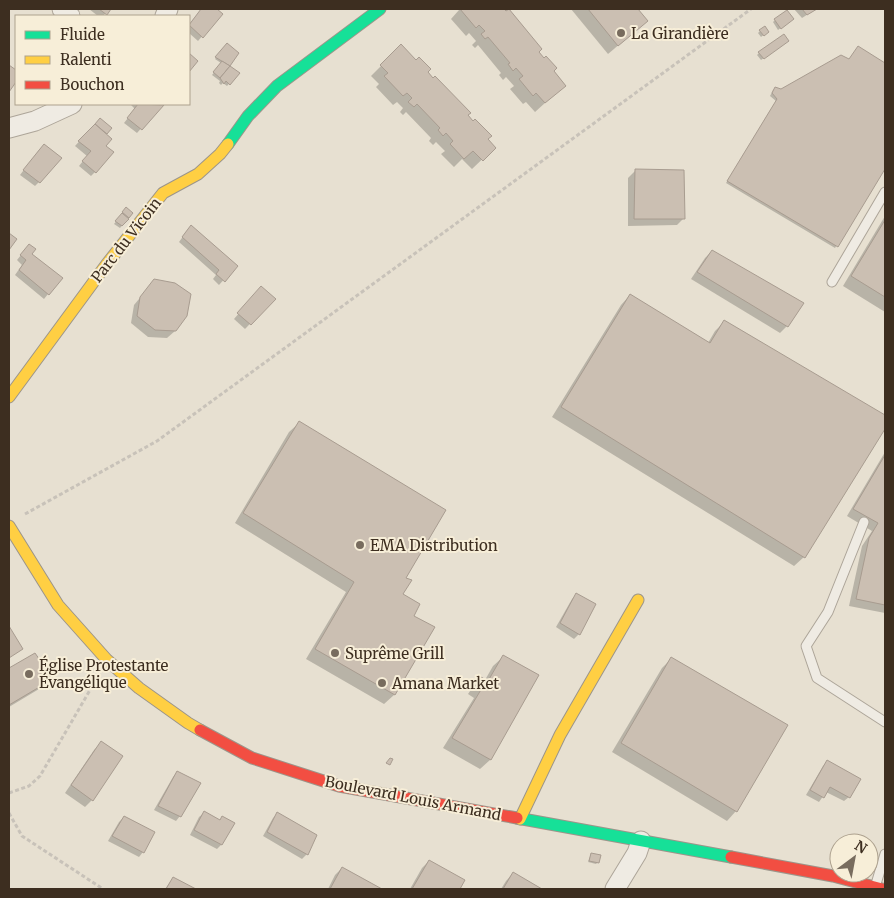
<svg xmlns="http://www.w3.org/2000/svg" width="894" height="898" font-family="Merriweather,serif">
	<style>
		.shadow { fill: #0003 }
		.building { fill: #cbbfb2; stroke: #a89c90 }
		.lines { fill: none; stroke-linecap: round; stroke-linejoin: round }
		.lane-casing { stroke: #ada599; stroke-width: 11 }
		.street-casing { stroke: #ada599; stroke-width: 21 }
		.fast-casing { stroke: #9c958a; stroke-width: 13 }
		.slow-casing { stroke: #9c958a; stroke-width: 13 }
		.jam-casing { stroke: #9c958a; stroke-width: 13 }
		.path { stroke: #c8c2b9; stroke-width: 3; stroke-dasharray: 4 2.5; stroke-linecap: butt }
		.lane { stroke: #efebe3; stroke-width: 9 }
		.street { stroke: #efebe3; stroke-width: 19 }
		.fast { stroke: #16e098; stroke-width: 11 }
		.slow { stroke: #ffcf43; stroke-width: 11 }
		.jam { stroke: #f24e42; stroke-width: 11 }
		.poi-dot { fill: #786c5e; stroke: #f7eed8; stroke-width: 2 }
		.labels { text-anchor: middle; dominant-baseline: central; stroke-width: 4; stroke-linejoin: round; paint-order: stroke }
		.poi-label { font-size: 15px; fill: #3d2e20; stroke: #f7eed8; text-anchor: start }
		.street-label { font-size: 15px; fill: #3d2e20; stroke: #f7eed8 }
	</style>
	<rect width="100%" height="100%" fill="#e7e0d1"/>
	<g class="shadow">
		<polygon points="89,9 109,9 103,16 98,16"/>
		<polygon points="202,9 215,9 221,14 198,41 189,33 189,24"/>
		<polygon points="457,9 503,9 565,85 535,112 526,102 523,104 510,89 514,86 506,77 503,80 499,75 501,73 478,45 475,48 472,45 476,41 469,33 466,36 451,19 459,10"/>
		<polygon points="571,9 637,9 647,21 608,54"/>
		<polygon points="794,9 816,9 802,18"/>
		<polygon points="775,20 790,21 778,30 773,22"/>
		<polygon points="760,31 765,34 761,37 758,33"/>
		<polygon points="785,43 761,60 757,55 759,53"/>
		<polygon points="227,45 228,66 238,74 227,86 223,83 221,85 219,83 220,81 212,75 221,63 215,59"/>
		<polygon points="401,46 494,148 472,169 462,159 454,167 441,154 445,151 436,142 433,145 429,141 431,138 406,112 403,115 400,112 403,108 397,102 393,105 376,87 379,84 371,76"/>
		<polygon points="858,48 885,64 885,166 835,248 726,183 776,101 770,96 773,90 775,88 781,90 849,60"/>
		<polygon points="132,104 160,104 162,105 137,133 124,123 135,109 131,105"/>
		<polygon points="100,119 110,128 105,134 104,146 95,172 91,176 79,166 87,156 75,146"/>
		<polygon points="39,150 39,182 35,186 20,175"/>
		<polygon points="635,171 684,218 677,225 628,226 628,178"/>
		<polygon points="126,209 131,213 120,228 114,224"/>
		<polygon points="885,216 885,312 843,286"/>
		<polygon points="187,231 236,266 219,285 213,279 216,275 179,242"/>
		<polygon points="25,250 48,294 44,299 15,275 22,265 17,260"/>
		<polygon points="712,251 787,326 780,333 691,279 705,258"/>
		<polygon points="154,281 175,331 167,338 148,337 131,323 134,305"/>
		<polygon points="257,292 274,299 245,329 234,319"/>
		<polygon points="630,295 708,343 715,331 725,321 885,417 885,426 804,557 794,566 552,417 621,305"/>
		<polygon points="299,423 404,578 402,594 412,616 433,628 394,695 384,704 306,659 346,592 235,523 289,432"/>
		<polygon points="885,452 885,613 849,606 862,546 872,531 847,516"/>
		<polygon points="577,594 579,634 574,639 556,627 572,599"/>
		<polygon points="35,655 51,679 44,686 9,707 9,670"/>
		<polygon points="503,657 537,676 490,760 480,769 443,748 474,698 468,694 472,688 482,679 485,680 493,666"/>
		<polygon points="671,659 736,811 727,821 612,752 662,668"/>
		<polygon points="101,743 92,800 85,807 65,793 94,750"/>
		<polygon points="827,762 849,797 844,801 826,792 819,802 806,795 823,766"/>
		<polygon points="177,772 180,816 176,821 154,810 173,777"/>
		<polygon points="204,813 219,821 222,818 234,824 221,845 217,849 190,835 199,817"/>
		<polygon points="277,814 307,854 302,859 263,836 273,818"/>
		<polygon points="124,817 143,852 139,857 108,841 119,822"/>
		<polygon points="591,854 598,862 596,864 588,862"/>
		<polygon points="429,861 463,880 458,889 410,889 422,868"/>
		<polygon points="342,868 380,889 328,889 335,875"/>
		<polygon points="513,873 540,889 501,889 506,881"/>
		<polygon points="173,878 193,889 165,889"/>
	</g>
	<g class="building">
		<polygon points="99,9 111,9 107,15"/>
		<polygon points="201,9 217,9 223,14 203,38 189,25"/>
		<polygon points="460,9 504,9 506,11 509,9 542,49 539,52 544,58 546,56 557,68 554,71 566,86 545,103 536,93 533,96 519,79 523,76 516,68 513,71 508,64 510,63 488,37 485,39 481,34 485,31 479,25 476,28"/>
		<polygon points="588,9 638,9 648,21 618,46"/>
		<polygon points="802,9 817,9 807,15"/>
		<polygon points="787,10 794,19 781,29 774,19"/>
		<polygon points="765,26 769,32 764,36 759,30"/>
		<polygon points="784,34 789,41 764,59 758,52"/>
		<polygon points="227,43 239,53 230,66 215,57"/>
		<polygon points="401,44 416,60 419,57 431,69 428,72 433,78 435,76 471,113 468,115 473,121 475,119 492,136 488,139 496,148 483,161 473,151 464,159 450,144 453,141 446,133 443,136 438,130 440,128 417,104 414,107 408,102 412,98 407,93 403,96 384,76 388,73 380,65"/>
		<polygon points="858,46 885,63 885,169 838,247 727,181 777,99 772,93 775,87 781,89 841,55 849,59"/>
		<polygon points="189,53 198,61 189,72"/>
		<polygon points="222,61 230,66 220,78 213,72"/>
		<polygon points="9,65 16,70 16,82 9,92"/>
		<polygon points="230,66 240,73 230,85 226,81 224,84 220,78"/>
		<polygon points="138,104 164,105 142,130 127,118"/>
		<polygon points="100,118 112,128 107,134 95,124"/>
		<polygon points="95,124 112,139 106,146 114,152 96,173 82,161 91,151 78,141"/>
		<polygon points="44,144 62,158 40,183 23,170"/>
		<polygon points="635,169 684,170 685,219 634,219"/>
		<polygon points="126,207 133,213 129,218 122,212"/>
		<polygon points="122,213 129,219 122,226 115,221"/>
		<polygon points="885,220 885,297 851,276"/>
		<polygon points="191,225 238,266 225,282 216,274 219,270 182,237"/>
		<polygon points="9,233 17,239 9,250"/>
		<polygon points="29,244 36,249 32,254 63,278 49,295 19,270 26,260 20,255"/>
		<polygon points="712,250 804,303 788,327 697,272"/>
		<polygon points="154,279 175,283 191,294 187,316 176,331 155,330 137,316 140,297"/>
		<polygon points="261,286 276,299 251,325 237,313"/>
		<polygon points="630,294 710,343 724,320 885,415 885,429 805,558 561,407"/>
		<polygon points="299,421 446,510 406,578 412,580 403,594 420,604 414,616 435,627 395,695 315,649 354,582 243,513"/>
		<polygon points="885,455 885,605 856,599 869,538 878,523 853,509"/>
		<polygon points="576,593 596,604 580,635 560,623"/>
		<polygon points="9,626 23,649 9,658"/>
		<polygon points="35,653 53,679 9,705 9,668"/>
		<polygon points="503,655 539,675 491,760 452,738 482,688 477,685 481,677 488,681"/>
		<polygon points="671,657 788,725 737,812 621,743"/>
		<polygon points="101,741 123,756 93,801 71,785"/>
		<polygon points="390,758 393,759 390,765 386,763"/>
		<polygon points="827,760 861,779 850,798 830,787 824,798 810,790"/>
		<polygon points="177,771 201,783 181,817 158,806"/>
		<polygon points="204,811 220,820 222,816 235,823 222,845 194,830"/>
		<polygon points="277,812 317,835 308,855 267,832"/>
		<polygon points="124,816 155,832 144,853 112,836"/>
		<polygon points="591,853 601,855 599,863 589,861"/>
		<polygon points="429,860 465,880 460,889 412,889"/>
		<polygon points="342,867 382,889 330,889"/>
		<polygon points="513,872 542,889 503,889"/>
		<polygon points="173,877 196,889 166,889"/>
	</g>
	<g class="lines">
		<defs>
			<g id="lane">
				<polyline points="832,282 885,192"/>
				<polyline points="864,522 828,612 806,646 817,678 885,722"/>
				<polyline points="876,884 885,854"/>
			</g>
			<g id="street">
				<polyline points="62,9 70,16"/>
				<polyline points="165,16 168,9"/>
				<polyline points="9,128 35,121 72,104"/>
				<polyline points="615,889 637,853 641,841"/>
			</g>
			<g id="fast">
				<polyline points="228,144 248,116 277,86 380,9"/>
				<polyline points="517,818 731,857"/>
			</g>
			<g id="slow">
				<polyline points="9,397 106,265 163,193 198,174 220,154 228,144"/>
				<polyline points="9,526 58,605 107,660 139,688 188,723 200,730"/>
				<polyline points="520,819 560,735 638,600"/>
			</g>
			<g id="jam">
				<polyline points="200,730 252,758 339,786 517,818"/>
				<polyline points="731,857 833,876 882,889"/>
			</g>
		</defs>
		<use href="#lane" class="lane-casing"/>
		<use href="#street" class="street-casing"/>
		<use href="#fast" class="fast-casing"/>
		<use href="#slow" class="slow-casing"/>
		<use href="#jam" class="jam-casing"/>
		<g class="path">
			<polyline points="25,514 157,441 751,9"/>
			<polyline points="9,793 29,786 40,776 97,678"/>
			<polyline points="9,813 22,836 103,889"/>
		</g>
		<use href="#lane" class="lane"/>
		<use href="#street" class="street"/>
		<use href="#fast" class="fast"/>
		<use href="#slow" class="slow"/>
		<use href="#jam" class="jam"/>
	</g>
	<g class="poi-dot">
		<circle cx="621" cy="33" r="5"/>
		<circle cx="360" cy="545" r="5"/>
		<circle cx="335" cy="653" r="5"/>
		<circle cx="29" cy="674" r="5"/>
		<circle cx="382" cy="683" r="5"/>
	</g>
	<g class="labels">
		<g class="poi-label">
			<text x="631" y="33">La Girandière</text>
			<text x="370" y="545">EMA Distribution</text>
			<text x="345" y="653">Suprême Grill</text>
			<text x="39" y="665">Église Protestante<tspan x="39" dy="17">Évangélique</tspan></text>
			<text x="392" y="683">Amana Market</text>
		</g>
		<g class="street-label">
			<text transform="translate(126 240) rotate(-52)">Parc du Vicoin</text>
			<text transform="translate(413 798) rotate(11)">Boulevard Louis Armand</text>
		</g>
	</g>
	<rect width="894" height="898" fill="none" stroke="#3d2e20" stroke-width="20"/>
	<rect x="15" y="15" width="175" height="90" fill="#f7eed8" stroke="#ada18e"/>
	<rect x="25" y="31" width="25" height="8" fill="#16e098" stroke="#ada18e"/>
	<text x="60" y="40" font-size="15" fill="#3d2e20">Fluide</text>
	<rect x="25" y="56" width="25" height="8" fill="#ffcf43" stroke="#ada18e"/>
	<text x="60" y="65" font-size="15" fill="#3d2e20">Ralenti</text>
	<rect x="25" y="81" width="25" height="8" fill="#f24e42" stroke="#ada18e"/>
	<text x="60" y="90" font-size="15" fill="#3d2e20">Bouchon</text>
	<g transform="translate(854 858) rotate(32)"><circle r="24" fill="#f7eed8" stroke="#ada18e"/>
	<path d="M0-4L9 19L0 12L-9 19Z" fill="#786c5e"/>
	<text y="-8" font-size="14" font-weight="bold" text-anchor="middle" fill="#3d2e20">N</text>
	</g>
</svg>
